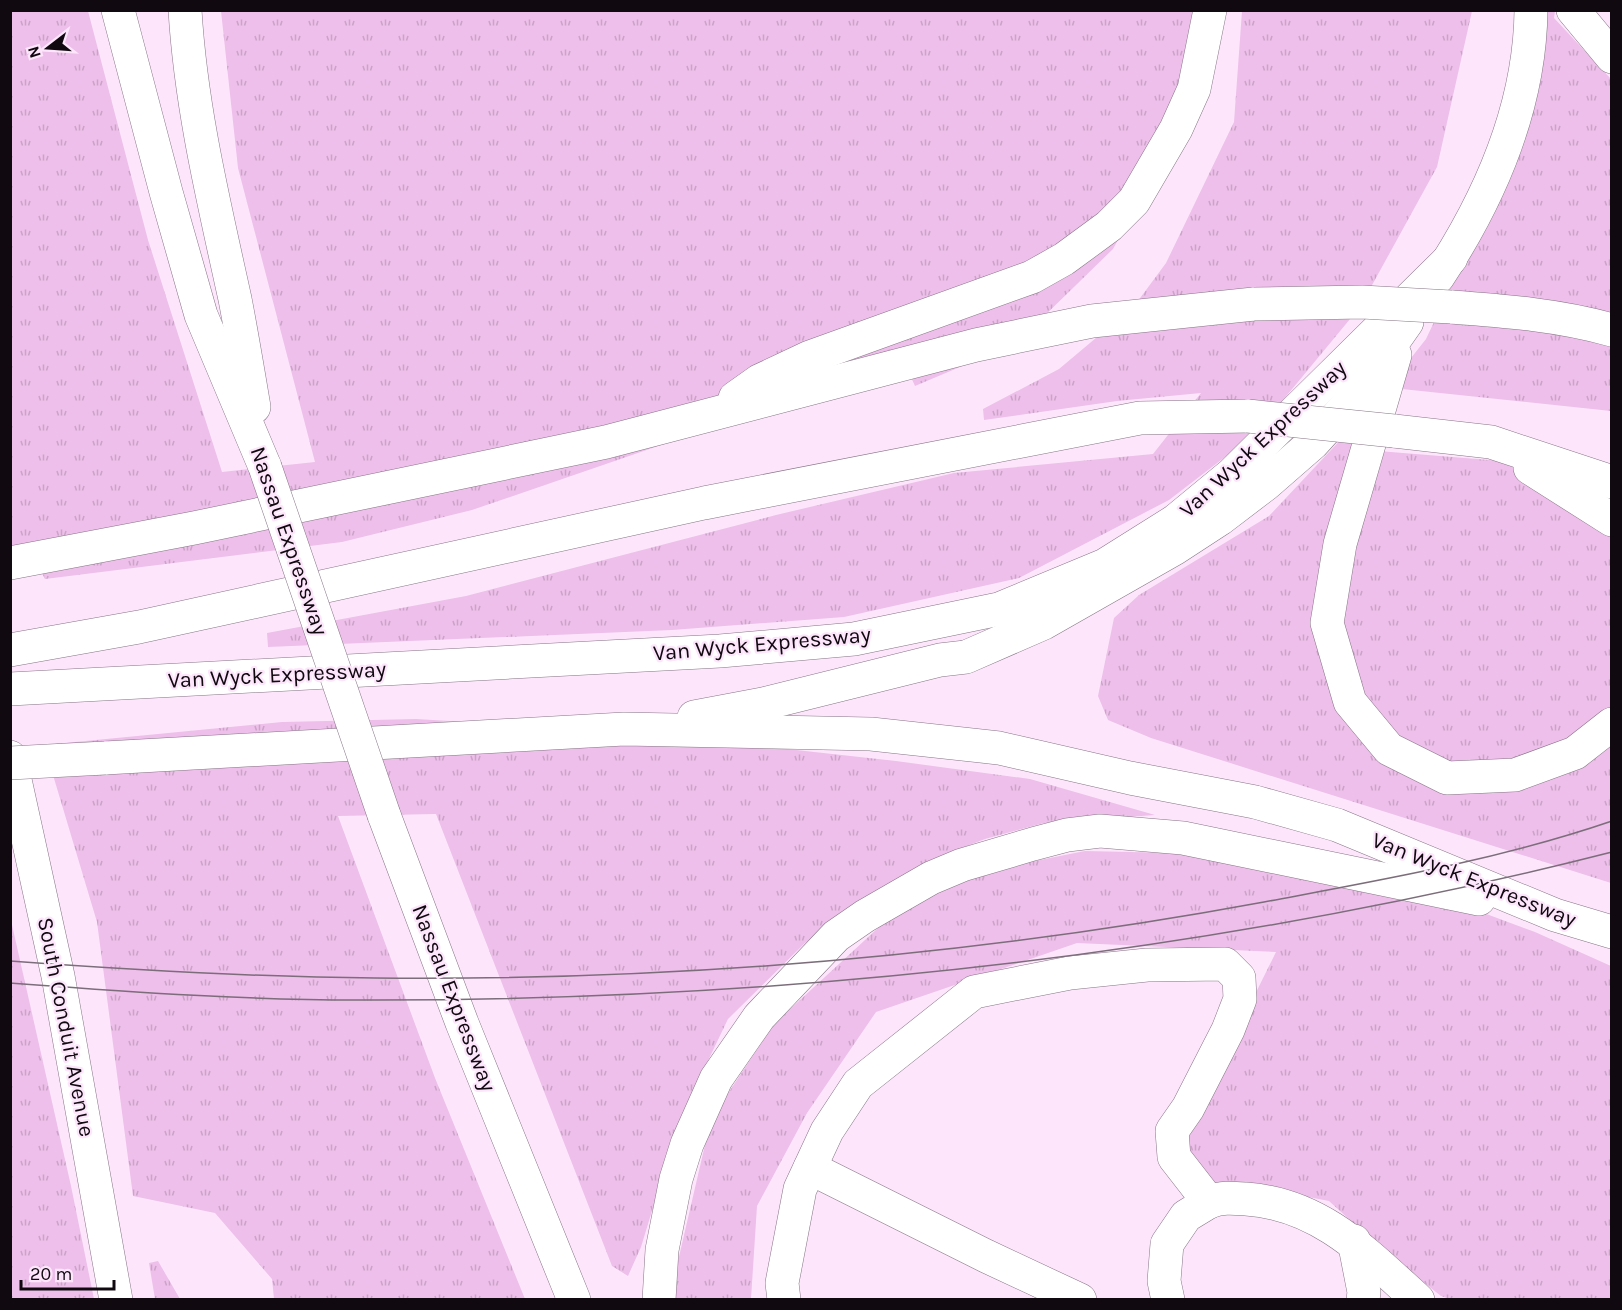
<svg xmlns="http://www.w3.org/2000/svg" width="1622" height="1310" font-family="Karla,sans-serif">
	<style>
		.grass { fill: url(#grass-tufts) }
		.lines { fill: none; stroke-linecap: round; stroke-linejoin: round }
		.minor-casing { stroke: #877486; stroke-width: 34 }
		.major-casing { stroke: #877486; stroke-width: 34 }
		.highway-casing { stroke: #877486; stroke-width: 34 }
		.minor { stroke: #fff; stroke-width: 33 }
		.major { stroke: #fff; stroke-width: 33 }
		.highway { stroke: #fff; stroke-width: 33 }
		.tram { stroke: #7b6d7a; stroke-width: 1.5 }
		.highway-bridge-casing { stroke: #877486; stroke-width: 34; stroke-linecap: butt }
		.highway-bridge { stroke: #fff; stroke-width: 33 }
		.labels { text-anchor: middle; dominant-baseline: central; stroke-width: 4.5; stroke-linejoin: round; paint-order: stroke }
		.street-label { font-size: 22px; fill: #100910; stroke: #fde6fb }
	</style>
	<defs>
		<pattern id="grass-tufts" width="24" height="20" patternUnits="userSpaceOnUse" patternTransform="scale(1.5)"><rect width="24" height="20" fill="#edbfea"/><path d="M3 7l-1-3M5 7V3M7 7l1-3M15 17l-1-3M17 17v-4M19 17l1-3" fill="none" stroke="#caa3c8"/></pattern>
	</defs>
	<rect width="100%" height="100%" fill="#fde6fb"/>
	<g class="grass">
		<polygon points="11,11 88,11 148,240 222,472 315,462 238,168 221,11 1199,11 1176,135 1113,249 1035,325 967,364 915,386 910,375 840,397 664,444 472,510 342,542 45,579 35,560 11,564"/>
		<polygon points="1242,11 1472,11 1437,167 1360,307 1255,434 1169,500 1019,578 844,617 672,630 268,647 267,633 466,596 776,515 954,473 1153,454 1201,393 1117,401 984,420 983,409 1059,369 1109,327 1115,332 1166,263 1234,122"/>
		<polygon points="1545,11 1555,11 1554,18 1611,79 1611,411 1402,389 1354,449 1611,470 1611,883 1151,738 1108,720 1098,696 1114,618 1139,595 1269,516 1378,400 1426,339 1524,132"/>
		<polygon points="416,719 622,731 896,761 1030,779 1155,815 1044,823 985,839 928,861 876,891 805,943 728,1019 680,1119 641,1247 628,1276 612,1266 436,814 338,816 435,1078 525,1299 274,1299 272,1279 215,1213 133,1196 97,922 44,745 282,722"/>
		<polygon points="1085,851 1221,854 1481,912 1535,932 1611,966 1612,1298 1450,1299 1441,1296 1383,1250 1329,1201 1252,1186 1215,1186 1186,1147 1192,1122 1276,952 1077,943 876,1012 807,1113 757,1206 751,1299 676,1299 675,1274 711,1119 774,1024 891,916 970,874"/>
		<polygon points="10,916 71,1186 94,1299 11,1299"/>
		<polygon points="158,1261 180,1299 155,1299 149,1263"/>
	</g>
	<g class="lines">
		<defs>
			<g id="minor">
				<polyline points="810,1168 986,1256 1080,1300"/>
				<polyline points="1354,1241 1364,1292 1363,1300"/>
				<path d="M784 1300 782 1283 800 1189 827 1131 858 1084 974 992 1070 973 1147 965 1225 964 1239 978 1240 999 1228 1030 1188 1108 1172 1131 1174 1157 1209 1202C1222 1197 1232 1198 1246 1199 1320 1204 1366 1253 1418 1300"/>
				<polyline points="1168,1300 1164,1281 1167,1244 1186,1216 1209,1202"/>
			</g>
			<polyline id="major" points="10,757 58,976 116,1300"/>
			<g id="highway">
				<polyline points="118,10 166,192 201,315 265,467"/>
				<path d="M185 10C191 109 214 203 235 299 242 335 248 371 254 407"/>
				<polyline points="1573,10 1612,57"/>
				<path d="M1438 277C1490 198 1530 106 1531 10"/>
				<path d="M1451 307C1505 311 1559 315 1612 330"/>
				<polyline points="1395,355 1340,544 1327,623 1350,702 1389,749 1447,778 1515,775 1575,753 1612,724"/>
				<polyline points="735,398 759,381 810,357 1032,277 1064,259 1109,226 1134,201 1176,129 1194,89 1210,10"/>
				<polyline points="1394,431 1491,442 1612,482"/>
				<polyline points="1530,468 1612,520"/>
				<polyline points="10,563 194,528 606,442 976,345 1092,321 1254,304"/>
				<polyline points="10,650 139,627 704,503 1140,418 1248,416"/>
				<polyline points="10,689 720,651 854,639 999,609 1105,565 1175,521 1232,474 1451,258"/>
				<polyline points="694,717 763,704 940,660 966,657 1044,623 1174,549 1220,519 1266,484 1313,443 1353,399 1407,322"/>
				<polyline points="105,758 624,729 871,734 999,748 1130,778 1255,802 1337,825 1555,915 1612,932"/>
				<polyline points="384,815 462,1023 574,1300"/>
				<polyline points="659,1300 662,1250 676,1179 687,1144 716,1079 759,1017 836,936 865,916 931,878 962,865 1033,844 1067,835 1100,831 1183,838 1479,899"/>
			</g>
		</defs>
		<use href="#minor" class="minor-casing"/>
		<use href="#major" class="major-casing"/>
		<use href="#highway" class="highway-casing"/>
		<use href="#minor" class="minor"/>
		<use href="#major" class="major"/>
		<use href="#highway" class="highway"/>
		<g class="tram">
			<path d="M10 961C132 970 254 977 375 978 672 981 972 956 1264 902 1381 880 1498 860 1612 821"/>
			<path d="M10 983C132 992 253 1001 375 1000 791 1000 1208 955 1612 852"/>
		</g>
		<defs>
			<g id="highway-bridge">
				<polyline points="1254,304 1362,302 1451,307"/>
				<polyline points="1248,416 1394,431"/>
				<polyline points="265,467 384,815"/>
				<polyline points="10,763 105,758"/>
			</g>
		</defs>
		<use href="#highway-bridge" class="highway-bridge-casing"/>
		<use href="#highway-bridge" class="highway-bridge"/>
	</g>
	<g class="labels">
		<g class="street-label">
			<text transform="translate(1263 439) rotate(-43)">Van Wyck Expressway</text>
			<text transform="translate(289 541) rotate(71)">Nassau Expressway</text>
			<text transform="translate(762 644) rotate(-5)">Van Wyck Expressway</text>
			<text transform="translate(277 675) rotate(-3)">Van Wyck Expressway</text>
			<text transform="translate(1474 880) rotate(22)">Van Wyck Expressway</text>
			<text transform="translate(454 998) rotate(69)">Nassau Expressway</text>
			<text transform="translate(66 1027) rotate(79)">South Conduit Avenue</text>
		</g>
	</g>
	<rect width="1622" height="1310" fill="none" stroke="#100910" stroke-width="24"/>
	<g transform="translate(48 48) rotate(253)" stroke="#fde6fb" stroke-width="4.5" paint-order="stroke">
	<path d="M0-4.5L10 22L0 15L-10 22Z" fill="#100910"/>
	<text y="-9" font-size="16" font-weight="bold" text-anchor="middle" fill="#100910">N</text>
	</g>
	<path d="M21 1280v9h93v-9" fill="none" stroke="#100910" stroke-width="3"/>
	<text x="30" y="1280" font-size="18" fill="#100910" stroke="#fde6fb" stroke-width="4.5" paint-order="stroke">20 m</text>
</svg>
